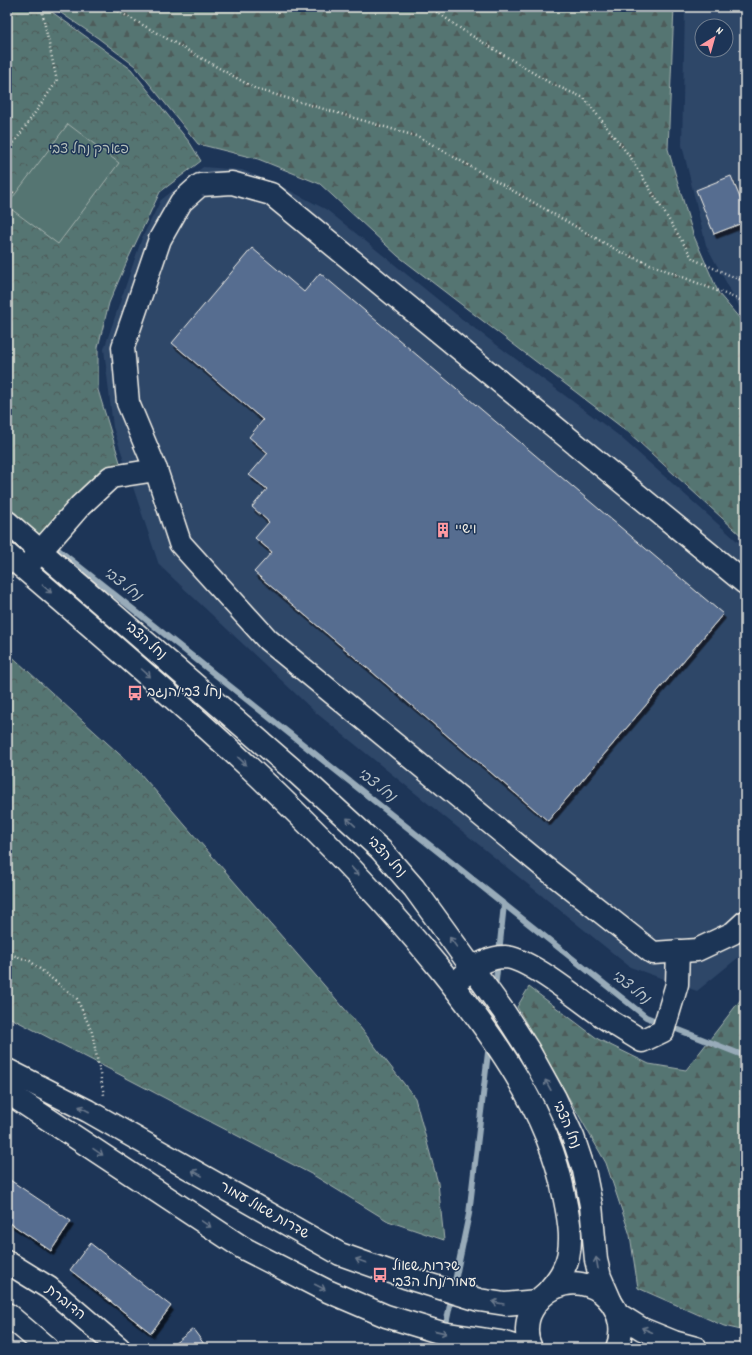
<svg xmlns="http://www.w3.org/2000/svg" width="752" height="1355" font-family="Dekko,'Playpen Sans Hebrew',sans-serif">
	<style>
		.built { fill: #2e4668; fill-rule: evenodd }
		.forest { fill: url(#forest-firs); stroke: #a4b2ad }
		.park { fill: url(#park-crowns); stroke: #a4b2ad }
		.garden { fill: #557472; stroke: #a4b2ad }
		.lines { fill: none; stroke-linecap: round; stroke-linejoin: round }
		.stream { stroke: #98abb9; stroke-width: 6 }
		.building { fill: #576d90; stroke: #f4f1e8; filter: url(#shadow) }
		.minor-casing { stroke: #f4f1e8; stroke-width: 25 }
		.path { stroke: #f4f1e8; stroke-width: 2.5; stroke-dasharray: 1 3; stroke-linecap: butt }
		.minor { stroke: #1d3557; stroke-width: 22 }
		.oneway { stroke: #68778a }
		.labels { text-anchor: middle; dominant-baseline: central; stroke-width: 3; stroke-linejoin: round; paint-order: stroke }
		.park-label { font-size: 14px; fill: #b4bfb9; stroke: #1d3557 }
		.poi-label { font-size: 14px; fill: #f4f1e8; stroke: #1d3557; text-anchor: start }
		.street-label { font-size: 14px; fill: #f4f1e8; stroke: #1d3557 }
		.water-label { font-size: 15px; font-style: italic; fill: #b7c2c8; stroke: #1d3557 }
	</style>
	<defs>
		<pattern id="forest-firs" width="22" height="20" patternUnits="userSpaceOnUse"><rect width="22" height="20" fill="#557472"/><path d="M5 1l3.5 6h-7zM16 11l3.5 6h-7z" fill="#4e5c5a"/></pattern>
		<pattern id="park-crowns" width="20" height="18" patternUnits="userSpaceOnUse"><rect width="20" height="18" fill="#557472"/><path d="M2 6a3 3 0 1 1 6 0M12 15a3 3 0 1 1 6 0" fill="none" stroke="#4e5c5a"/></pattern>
		<filter id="shadow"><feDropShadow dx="2.5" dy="4.5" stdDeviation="0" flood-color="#0009"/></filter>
	</defs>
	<rect width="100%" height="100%" fill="#1d3557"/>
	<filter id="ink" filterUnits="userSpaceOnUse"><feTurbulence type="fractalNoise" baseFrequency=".025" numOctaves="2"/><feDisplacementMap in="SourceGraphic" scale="8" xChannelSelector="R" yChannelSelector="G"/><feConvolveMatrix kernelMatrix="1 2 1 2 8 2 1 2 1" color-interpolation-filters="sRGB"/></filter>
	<g filter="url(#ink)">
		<g class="built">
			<path d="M685 7H745V311L741 310 706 245 682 145ZM702 26H726V50H702Z"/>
			<polygon points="203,167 242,170 279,185 327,210 462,319 618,435 745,548 745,952 697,991 630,967 315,712 159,565 113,427 104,349 142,238 161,200"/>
		</g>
		<g class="forest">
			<polygon points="52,7 674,7 668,149 693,234 719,294 741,320 745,321 745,539 628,432 398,256 320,184 258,159 198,144 135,66 98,38"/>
			<polygon points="529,987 598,1039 649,1064 686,1070 745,994 745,1331 724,1326 638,1288 630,1235 606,1163 517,1007"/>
		</g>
		<g class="park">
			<polygon points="7,7 45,7 131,69 190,143 201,161 160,192 128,259 109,303 98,347 98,390 123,472 40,542 7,513"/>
			<polygon points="7,652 139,772 356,1022 415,1098 438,1183 444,1240 388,1221 313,1175 7,1016"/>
		</g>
		<polygon class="garden" points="68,124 119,163 58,244 7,206 7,205"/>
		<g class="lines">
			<g class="stream">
				<polyline points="7,510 15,516"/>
				<polyline points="51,544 646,1017 745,1056"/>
				<polyline points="499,953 504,904"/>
				<polyline points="495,989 498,962"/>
				<polyline points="491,1027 493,1006"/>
				<polyline points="441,1348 469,1214 489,1044"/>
			</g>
		</g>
		<g class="building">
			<polygon points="731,176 745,210 745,222 714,234 696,190"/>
			<polygon points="252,248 304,292 320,273 723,614 548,821 254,572 272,552 255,538 269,522 252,507 267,489 249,475 268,453 249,437 263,420 172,343"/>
			<polygon points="7,1178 71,1221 51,1251 7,1221"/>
			<polygon points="90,1243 171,1306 151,1333 70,1270"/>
			<polygon points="193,1329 207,1348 169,1348"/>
		</g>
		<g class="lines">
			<defs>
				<g id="minor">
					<polyline points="7,522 298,774 381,850 414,888 504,1012 529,1051 555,1098 573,1137 584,1170 591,1205 596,1260 600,1277 610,1300"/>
					<path d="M7 554C158 684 313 813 439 968 492 1034 548 1110 564 1195 569 1219 575 1248 563 1270 560 1277 554 1284 549 1290"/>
					<polyline points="31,562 80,506 111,477 156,470"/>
					<polyline points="745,583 271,194 232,183 200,185 181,202 160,239 123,347 128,403 156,470 180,543 268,640 544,867 653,953 697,950 733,933 745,922"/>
					<path d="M462 977C473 967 489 957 505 957 530 958 585 1005 608 1020 619 1027 631 1034 642 1041L663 1031 677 984 678 951"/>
					<polyline points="7,1070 88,1111 340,1254 405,1277 479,1300 505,1304 537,1301"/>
					<polyline points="7,1092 243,1248 325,1290 386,1316 442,1333 501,1342 520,1348"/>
					<polyline points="7,1262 49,1288 119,1348"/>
					<polyline points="7,1314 47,1348"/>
					<polyline points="618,1314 642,1329 674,1342 696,1348"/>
					<path d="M531 1348C525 1337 526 1320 532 1310 555 1268 612 1278 620 1324 621 1332 620 1341 617 1348"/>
				</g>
			</defs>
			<use href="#minor" class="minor-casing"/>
			<g class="path">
				<polyline points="111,7 256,89 419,137 620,252 745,302"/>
				<polyline points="430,7 464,31 550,83 584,98 631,158 693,259 745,282"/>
				<polyline points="7,153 57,81 41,7"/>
				<polyline points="7,187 15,194"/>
				<path d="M7 308C10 319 12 329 7 340"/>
				<polyline points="7,953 30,961 77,999 92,1032 104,1095"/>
			</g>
			<use href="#minor" class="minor"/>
		</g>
		<defs><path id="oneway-shaft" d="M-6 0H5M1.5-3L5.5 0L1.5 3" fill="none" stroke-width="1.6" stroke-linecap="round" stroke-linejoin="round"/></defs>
		<g class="oneway">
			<use href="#oneway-shaft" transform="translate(47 589) rotate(41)"/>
			<use href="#oneway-shaft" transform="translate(146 673) rotate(42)"/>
			<use href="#oneway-shaft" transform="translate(242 761) rotate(43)"/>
			<use href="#oneway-shaft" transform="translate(351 822) rotate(-137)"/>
			<use href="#oneway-shaft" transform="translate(355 871) rotate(47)"/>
			<use href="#oneway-shaft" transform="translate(453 942) rotate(-126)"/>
			<use href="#oneway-shaft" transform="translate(548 1085) rotate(-119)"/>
			<use href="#oneway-shaft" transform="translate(84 1109) rotate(-153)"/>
			<use href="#oneway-shaft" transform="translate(98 1152) rotate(34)"/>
			<use href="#oneway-shaft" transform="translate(197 1173) rotate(-150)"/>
			<use href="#oneway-shaft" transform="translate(206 1224) rotate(34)"/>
			<use href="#oneway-shaft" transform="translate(361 1261) rotate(-160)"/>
			<use href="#oneway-shaft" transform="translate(597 1263) rotate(-100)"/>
			<use href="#oneway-shaft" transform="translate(320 1287) rotate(27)"/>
			<use href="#oneway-shaft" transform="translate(498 1303) rotate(-170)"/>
			<use href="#oneway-shaft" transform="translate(647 1330) rotate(-156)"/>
			<use href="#oneway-shaft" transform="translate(441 1332) rotate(13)"/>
		</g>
	</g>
	<defs>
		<symbol id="building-bare" viewBox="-9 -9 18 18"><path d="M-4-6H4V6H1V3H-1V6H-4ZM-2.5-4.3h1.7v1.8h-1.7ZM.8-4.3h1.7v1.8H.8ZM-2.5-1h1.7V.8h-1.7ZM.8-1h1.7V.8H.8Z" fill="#ff9aa2" stroke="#1d3557" stroke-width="2.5" paint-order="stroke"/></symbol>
		<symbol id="bus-bare" viewBox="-9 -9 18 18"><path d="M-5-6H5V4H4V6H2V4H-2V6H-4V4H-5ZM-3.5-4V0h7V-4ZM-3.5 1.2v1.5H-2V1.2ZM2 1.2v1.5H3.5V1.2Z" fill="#ff9aa2" stroke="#1d3557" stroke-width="2.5" paint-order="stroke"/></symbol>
	</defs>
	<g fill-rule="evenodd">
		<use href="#building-bare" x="432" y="519" width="22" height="22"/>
		<use href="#bus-bare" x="124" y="682" width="22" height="22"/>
		<use href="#bus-bare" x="369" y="1264" width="22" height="22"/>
	</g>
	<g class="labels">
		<g class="park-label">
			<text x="89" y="150">פארק נחל צבי</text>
		</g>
		<g class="poi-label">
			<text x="455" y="530">וישיי</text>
			<text x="147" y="693">נחל צבי/הנגב</text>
			<text x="392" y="1267">שדרות שאול<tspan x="392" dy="16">עמור/נחל הצבי</tspan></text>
		</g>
		<g class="street-label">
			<text transform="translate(145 641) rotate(41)">נחל הצבי</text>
			<text transform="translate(386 857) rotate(47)">נחל הצבי</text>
			<text transform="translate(566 1125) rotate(67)">נחל הצבי</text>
			<text transform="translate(264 1211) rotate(30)">שדרות שאול עמור</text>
			<text transform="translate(65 1303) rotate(39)">הדוברת</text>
		</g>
		<g class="water-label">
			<text transform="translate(122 585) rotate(38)">נחל צבי</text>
			<text transform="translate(376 786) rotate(38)">נחל צבי</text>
			<text transform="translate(630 988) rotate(38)">נחל צבי</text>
		</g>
	</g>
	<rect width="752" height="1355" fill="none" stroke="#1d3557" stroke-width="24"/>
	<rect x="12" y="12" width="728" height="1331" fill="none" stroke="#f4f1e8" stroke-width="1.5" filter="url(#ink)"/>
	<g transform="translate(714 38) rotate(37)"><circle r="19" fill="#1d3557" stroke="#738091"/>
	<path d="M0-3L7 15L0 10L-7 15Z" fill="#ff9aa2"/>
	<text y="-6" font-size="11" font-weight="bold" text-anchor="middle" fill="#f4f1e8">N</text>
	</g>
</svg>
